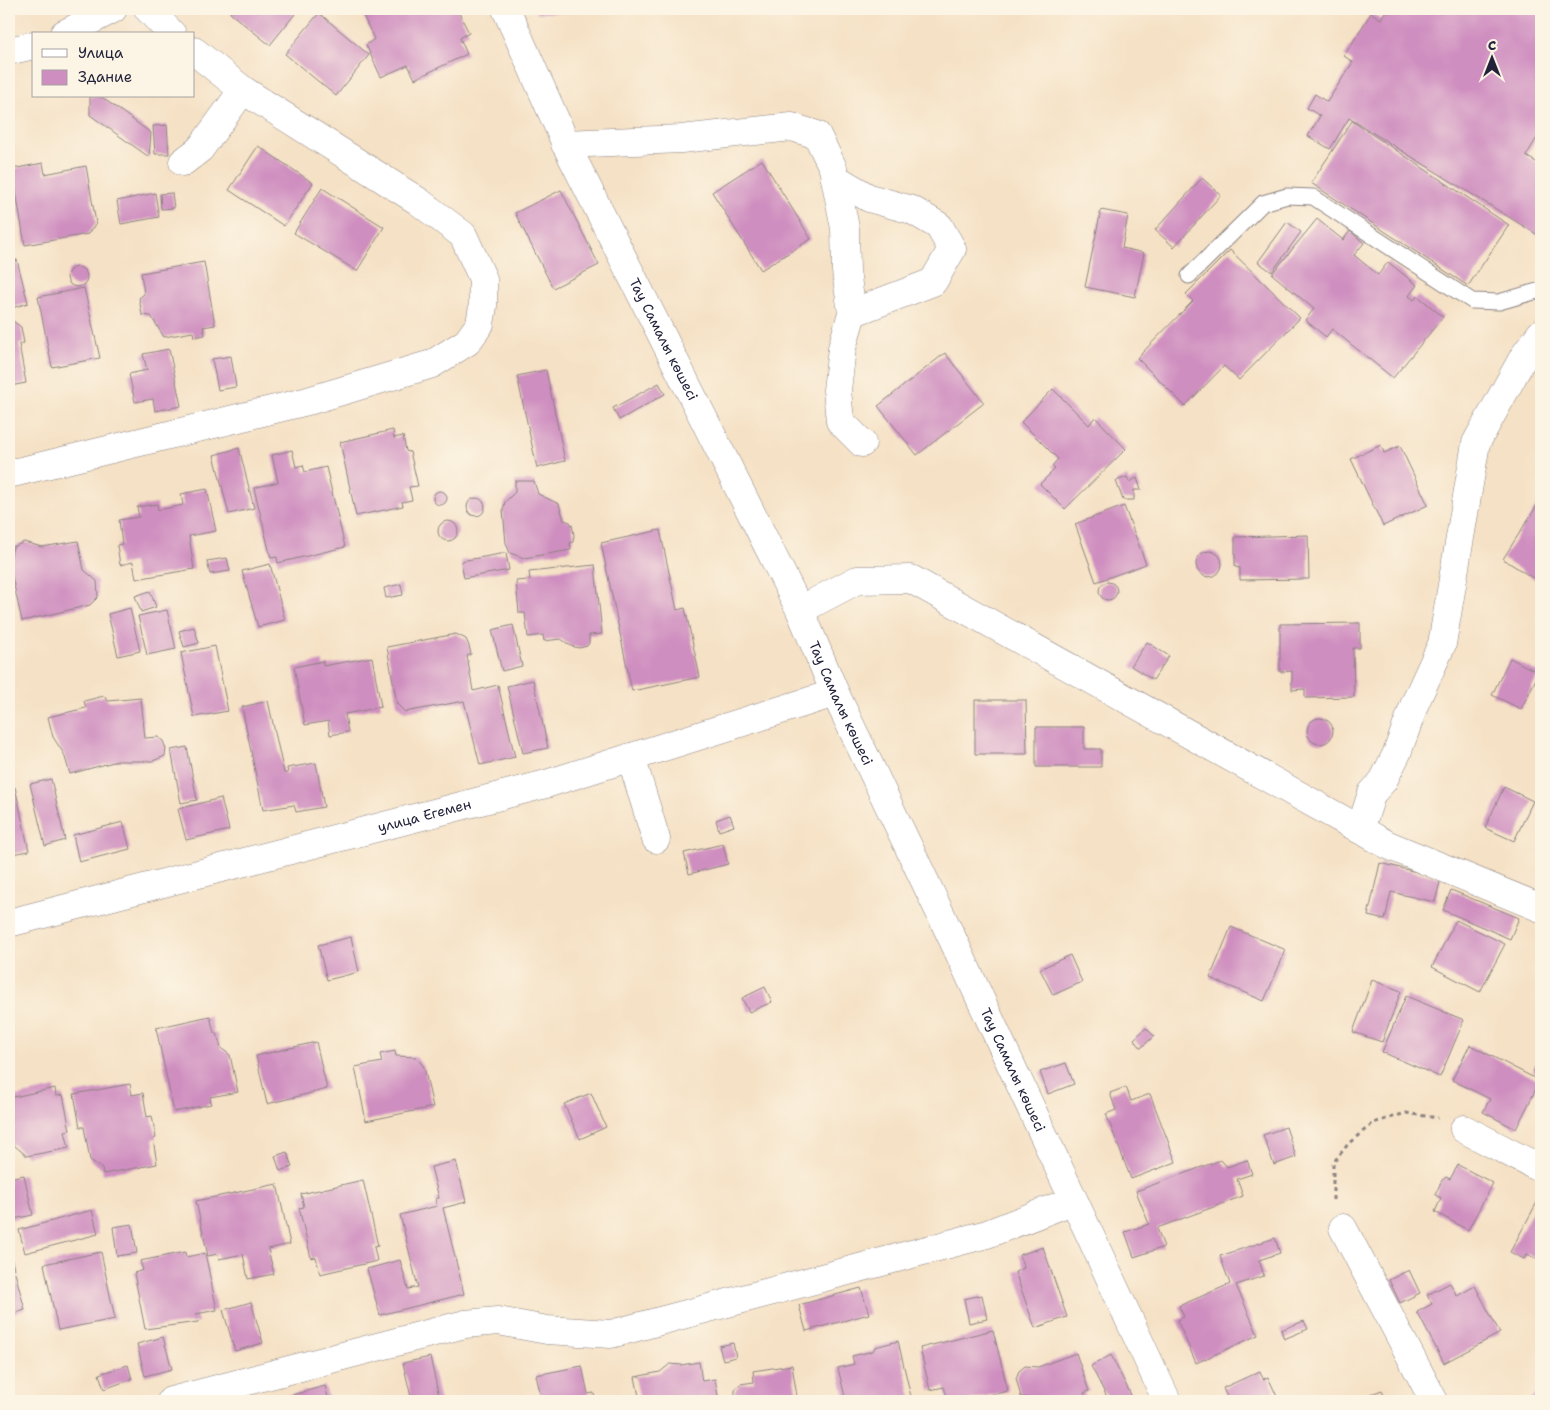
<svg xmlns="http://www.w3.org/2000/svg" width="1550" height="1410" font-family="'Shantell Sans',sans-serif">
	<style>
		.building { fill: #cf8ec0 }
		.lines { fill: none; stroke-linecap: round; stroke-linejoin: round }
		.service-casing { stroke: #8c8280; stroke-width: 17 }
		.minor-casing { stroke: #8c8280; stroke-width: 29 }
		.tertiary-casing { stroke: #8c8280; stroke-width: 29 }
		.path { stroke: #8c8280; stroke-width: 3; stroke-dasharray: 4 4; stroke-linecap: butt }
		.service { stroke: #fff; stroke-width: 15 }
		.minor { stroke: #fff; stroke-width: 28 }
		.tertiary { stroke: #fff; stroke-width: 28 }
		.labels { text-anchor: middle; dominant-baseline: central; stroke-width: 5; stroke-linejoin: round; paint-order: stroke }
		.street-label { font-size: 14px; fill: #22223b; stroke: #fcf5e5 }
	</style>
	<rect width="100%" height="100%" fill="#fcf5e5"/>
	<filter id="ink" filterUnits="userSpaceOnUse"><feTurbulence type="fractalNoise" baseFrequency=".02" numOctaves="2"/><feDisplacementMap in="SourceGraphic" scale="10" xChannelSelector="R" yChannelSelector="G"/><feConvolveMatrix kernelMatrix="1 2 1 2 8 2 1 2 1" color-interpolation-filters="sRGB"/></filter>
	<filter id="wash" filterUnits="userSpaceOnUse"><feTurbulence type="fractalNoise" baseFrequency=".0096" numOctaves="4" result="noise"/><feDisplacementMap in="SourceGraphic" scale="20" xChannelSelector="R" yChannelSelector="G"/><feGaussianBlur stdDeviation="1.12" result="paint"/><feColorMatrix in="noise" values="0 0 0 0 0 0 0 0 0 0 0 0 0 0 0 0 0 1.4 0 .05"/><feComposite in="paint" operator="in"/></filter>
	<g filter="url(#wash)">
		<rect width="100%" height="100%" fill="#f5e1c5"/>
		<g id="blocks">
			<g class="building">
				<polygon points="233,9 299,9 270,45 230,13"/>
				<polygon points="360,9 457,9 469,33 460,38 467,54 415,79 408,65 381,77 366,45 374,39"/>
				<polygon points="536,9 576,9 576,12 536,13"/>
				<polygon points="1387,9 1541,9 1541,131 1526,156 1541,165 1541,237 1349,118 1330,149 1308,136 1320,116 1307,108 1315,94 1327,102 1353,62 1344,56 1371,13 1381,19"/>
				<polygon points="319,13 369,55 336,96 285,54"/>
				<polygon points="90,96 100,96 151,133 149,157 90,115"/>
				<polygon points="1352,121 1509,225 1468,286 1311,183"/>
				<polygon points="167,125 169,154 155,154 153,126"/>
				<polygon points="258,146 313,183 284,226 229,190"/>
				<polygon points="762,160 811,239 761,270 712,192"/>
				<polygon points="43,163 45,174 86,166 96,223 88,234 25,245 12,169"/>
				<polygon points="1202,178 1221,195 1174,247 1155,230"/>
				<polygon points="322,188 384,227 357,271 294,233"/>
				<polygon points="561,190 599,265 553,288 515,213"/>
				<polygon points="155,193 159,217 121,224 117,201"/>
				<polygon points="172,193 174,208 161,209 160,194"/>
				<polygon points="1101,210 1128,215 1122,248 1144,253 1135,297 1085,287"/>
				<polygon points="1317,219 1343,240 1350,231 1364,243 1354,255 1378,275 1388,262 1417,285 1409,296 1414,300 1418,296 1443,317 1393,378 1332,329 1326,337 1305,320 1314,309 1272,274"/>
				<polygon points="1287,222 1301,232 1272,272 1258,262"/>
				<polygon points="9,243 13,256 9,257"/>
				<polygon points="1230,250 1300,318 1239,380 1224,366 1185,406 1137,358 1193,301 1186,294"/>
				<polygon points="17,260 28,303 12,308 9,296 9,262"/>
				<polygon points="204,262 215,325 203,327 205,335 194,337 193,332 164,337 151,316 142,315 139,298 144,294 141,273"/>
				<circle cx="77" cy="277" r="10"/>
				<polygon points="84,288 100,358 52,367 38,297"/>
				<polygon points="9,318 21,327 24,343 19,344 26,383 10,386 12,394 9,400"/>
				<polygon points="169,349 181,406 155,411 153,399 135,402 129,374 147,370 143,354"/>
				<polygon points="945,353 984,403 917,455 878,406"/>
				<polygon points="231,356 236,387 218,390 212,359"/>
				<polygon points="546,370 565,461 537,468 517,376"/>
				<polygon points="659,383 665,394 619,420 613,408"/>
				<polygon points="1053,389 1089,425 1095,417 1126,449 1065,509 1040,484 1055,469 1052,466 1058,459 1021,422"/>
				<polygon points="393,430 394,438 403,436 406,451 410,452 418,486 409,487 412,500 402,502 403,506 356,516 340,442"/>
				<polygon points="1381,445 1384,453 1400,446 1428,505 1383,526 1351,459"/>
				<polygon points="239,448 254,508 229,514 214,455"/>
				<polygon points="292,450 296,467 303,465 305,472 326,467 345,547 278,563 277,557 271,558 254,488 278,482 272,455"/>
				<polygon points="1127,477 1129,482 1137,478 1141,490 1134,490 1134,500 1123,500 1116,481"/>
				<polygon points="515,481 534,481 538,494 559,504 564,520 570,522 572,525 574,535 573,542 570,543 571,550 524,558 510,553 506,543 503,510 505,502 515,492"/>
				<polygon points="207,489 216,531 189,536 194,569 136,579 133,562 120,565 117,545 122,544 119,520 139,517 137,507 157,504 158,510 183,505 181,494"/>
				<circle cx="440" cy="498" r="7"/>
				<circle cx="476" cy="507" r="9"/>
				<polygon points="1541,499 1541,583 1503,559"/>
				<polygon points="1124,506 1146,564 1096,582 1075,524"/>
				<circle cx="448" cy="531" r="10"/>
				<polygon points="660,530 677,610 685,608 700,677 632,691 601,543"/>
				<polygon points="1308,535 1309,579 1240,580 1240,568 1235,567 1235,537"/>
				<polygon points="78,541 84,570 97,581 98,597 90,605 22,621 9,563 13,547 24,542 42,547"/>
				<circle cx="1209" cy="564" r="13"/>
				<polygon points="506,553 509,570 464,578 461,561"/>
				<polygon points="227,558 230,571 210,574 207,561"/>
				<polygon points="270,564 285,620 258,627 242,571"/>
				<polygon points="595,565 602,634 589,635 589,643 587,646 579,648 571,646 561,639 544,641 543,635 528,637 525,613 519,613 516,581 530,580 529,572"/>
				<circle cx="1108" cy="591" r="9"/>
				<polygon points="401,584 403,595 386,598 384,588"/>
				<polygon points="150,591 156,607 141,612 135,596"/>
				<polygon points="130,608 140,651 118,656 108,614"/>
				<polygon points="167,610 176,649 147,655 138,616"/>
				<polygon points="1360,623 1360,648 1353,648 1354,697 1305,698 1305,689 1292,690 1292,671 1280,672 1280,624"/>
				<polygon points="513,625 522,666 502,671 492,630"/>
				<polygon points="194,627 199,643 184,647 179,631"/>
				<polygon points="456,634 466,639 469,646 471,654 467,656 473,691 498,685 515,757 480,765 464,701 405,712 397,704 387,647"/>
				<polygon points="1147,642 1169,656 1153,680 1131,666"/>
				<polygon points="215,646 228,711 194,717 181,653"/>
				<polygon points="372,657 381,707 345,714 348,732 330,735 328,721 305,725 294,667 323,661 323,666"/>
				<polygon points="1510,658 1539,673 1521,709 1492,695"/>
				<polygon points="533,680 548,748 523,753 507,686"/>
				<polygon points="104,696 108,701 141,698 145,738 158,737 163,741 166,749 165,756 153,761 117,761 70,774 64,754 53,737 48,717 86,708 84,701"/>
				<polygon points="975,700 1026,700 1027,754 975,754"/>
				<polygon points="268,701 284,773 288,773 287,768 316,763 324,807 296,812 294,805 263,810 242,707"/>
				<circle cx="1320" cy="731" r="13"/>
				<polygon points="1036,727 1084,727 1084,749 1101,749 1101,767 1036,767"/>
				<polygon points="187,747 197,800 181,803 171,750"/>
				<polygon points="51,779 65,840 45,846 30,784"/>
				<polygon points="15,787 29,851 12,854 13,858 9,859 9,789"/>
				<polygon points="1504,787 1533,801 1514,841 1485,828"/>
				<polygon points="221,798 229,830 186,840 178,809"/>
				<polygon points="730,815 734,826 719,831 716,820"/>
				<polygon points="123,822 130,849 79,862 73,835"/>
				<polygon points="723,844 728,864 689,874 684,853"/>
				<polygon points="1380,863 1441,878 1435,902 1391,892 1385,920 1368,916"/>
				<polygon points="1451,890 1519,918 1510,939 1443,910"/>
				<polygon points="1456,920 1505,944 1480,992 1432,967"/>
				<polygon points="1231,927 1286,950 1264,1001 1210,978"/>
				<polygon points="351,937 359,972 327,980 318,945"/>
				<polygon points="1070,955 1082,982 1053,995 1040,969"/>
				<polygon points="1372,980 1401,991 1382,1042 1353,1032"/>
				<polygon points="765,987 772,1002 749,1012 742,998"/>
				<polygon points="1406,996 1464,1020 1440,1077 1382,1052"/>
				<polygon points="210,1016 214,1033 217,1034 221,1048 230,1055 238,1092 210,1097 211,1104 174,1112 156,1028"/>
				<polygon points="1146,1028 1154,1036 1141,1048 1134,1039"/>
				<polygon points="316,1042 327,1089 267,1104 256,1056"/>
				<polygon points="1470,1045 1540,1081 1516,1129 1483,1112 1490,1099 1452,1080"/>
				<polygon points="395,1051 396,1056 416,1057 424,1067 433,1107 366,1121 355,1067 382,1062 380,1054"/>
				<polygon points="1541,1055 1541,1075 1533,1071"/>
				<polygon points="1066,1063 1074,1084 1048,1094 1040,1072"/>
				<polygon points="130,1084 132,1095 143,1093 147,1117 152,1116 156,1138 153,1139 157,1164 103,1174 102,1168 90,1160 84,1127 80,1127 74,1094"/>
				<polygon points="1126,1087 1131,1101 1150,1094 1176,1162 1131,1179 1106,1114 1116,1110 1110,1093"/>
				<polygon points="55,1088 56,1096 63,1095 70,1130 65,1131 69,1148 27,1156 9,1141 9,1098"/>
				<polygon points="591,1093 606,1127 580,1139 564,1104"/>
				<polygon points="1286,1127 1296,1157 1274,1165 1263,1135"/>
				<polygon points="287,1152 292,1167 280,1171 275,1156"/>
				<polygon points="1221,1160 1227,1167 1247,1160 1252,1174 1237,1179 1243,1196 1157,1228 1164,1247 1134,1257 1125,1232 1149,1224 1136,1191"/>
				<polygon points="456,1161 466,1202 443,1208 464,1294 380,1315 367,1269 400,1260 408,1289 418,1287 400,1215 437,1206 435,1199 439,1198 431,1167"/>
				<polygon points="1458,1165 1493,1183 1468,1230 1435,1212 1441,1198 1435,1195 1442,1180 1446,1177 1450,1179"/>
				<polygon points="24,1175 33,1215 9,1220 9,1178"/>
				<polygon points="363,1180 378,1246 374,1247 377,1261 320,1274 316,1257 311,1258 299,1208 304,1207 301,1194"/>
				<polygon points="277,1184 290,1244 268,1249 274,1274 248,1279 243,1254 219,1259 218,1254 208,1256 196,1201"/>
				<polygon points="1541,1195 1541,1262 1527,1254 1524,1259 1510,1252"/>
				<polygon points="92,1210 98,1234 25,1253 19,1230"/>
				<polygon points="132,1224 137,1253 117,1256 113,1227"/>
				<polygon points="1275,1238 1280,1253 1259,1260 1264,1276 1236,1285 1258,1335 1196,1363 1177,1320 1184,1317 1179,1306 1230,1284 1220,1256"/>
				<polygon points="1043,1247 1067,1317 1035,1328 1015,1272 1024,1268 1019,1255"/>
				<polygon points="9,1250 25,1310 9,1315"/>
				<polygon points="101,1252 115,1319 58,1330 44,1264"/>
				<polygon points="185,1252 186,1257 205,1253 217,1310 196,1314 198,1322 145,1329 134,1273 143,1270 140,1261"/>
				<polygon points="1409,1270 1420,1293 1400,1303 1389,1280"/>
				<polygon points="1450,1283 1457,1296 1475,1286 1500,1333 1444,1363 1417,1312 1432,1304 1427,1295"/>
				<polygon points="861,1288 869,1314 806,1331 799,1305"/>
				<polygon points="982,1295 987,1319 969,1323 964,1299"/>
				<polygon points="251,1302 263,1343 235,1351 223,1310"/>
				<polygon points="1304,1321 1308,1329 1284,1339 1281,1330"/>
				<polygon points="993,1330 1008,1391 965,1401 948,1401 944,1387 930,1390 920,1348"/>
				<polygon points="163,1337 172,1369 145,1376 137,1344"/>
				<polygon points="898,1341 912,1401 846,1401 838,1368 854,1364 852,1356 873,1351 875,1347"/>
				<polygon points="733,1343 736,1357 723,1360 719,1346"/>
				<polygon points="1076,1353 1089,1391 1084,1393 1087,1401 1031,1401 1030,1398 1021,1397 1016,1378 1019,1371 1025,1366 1038,1367"/>
				<polygon points="1111,1355 1134,1401 1109,1401 1091,1366"/>
				<polygon points="430,1357 440,1401 412,1401 403,1363"/>
				<polygon points="699,1362 702,1381 715,1379 719,1401 640,1401 635,1377 660,1372 670,1364 681,1365"/>
				<polygon points="128,1365 132,1379 104,1389 99,1374"/>
				<polygon points="792,1365 797,1397 805,1401 735,1401 735,1390 740,1384 754,1382 753,1371"/>
				<polygon points="582,1366 588,1394 594,1393 595,1401 542,1401 536,1375"/>
				<polygon points="1260,1371 1263,1379 1268,1377 1279,1401 1220,1401 1227,1397 1223,1388"/>
				<polygon points="325,1386 329,1401 269,1401"/>
				<polygon points="1382,1390 1386,1401 1352,1401"/>
				<polygon points="1541,1392 1541,1401 1527,1401"/>
			</g>
		</g>
	</g>
	<g filter="url(#ink)">
		<use href="#blocks" fill-opacity="0" stroke="#8c8280" stroke-width="1"/>
		<g class="lines">
			<defs>
				<polyline id="service" points="1189,276 1263,203 1287,196 1313,197 1472,301 1499,302 1541,290"/>
				<g id="minor">
					<polyline points="148,9 172,34"/>
					<polyline points="64,34 113,9"/>
					<polyline points="9,51 34,45"/>
					<polyline points="565,144 681,139 792,127 817,135 833,168 845,228 846,271 852,313 842,348 837,390 840,421 862,443"/>
					<polyline points="183,162 200,149 243,90"/>
					<polyline points="835,178 869,198 912,210 939,226 952,249 933,282 852,313"/>
					<polyline points="9,474 308,401 432,364 467,342 480,324 483,306 483,279 463,235 418,201 243,90 194,51"/>
					<polyline points="800,610 857,580 911,579 1388,845 1541,908"/>
					<polyline points="631,757 656,839"/>
					<polyline points="1360,830 1372,793 1383,781 1397,753 1415,703 1442,644 1476,443 1524,356 1541,333"/>
					<path id="s1" d="M9 923 546 784 835 693"/>
					<polyline points="1464,1129 1541,1169"/>
					<polyline points="1343,1228 1434,1401"/>
					<polyline points="171,1401 465,1324 498,1321 547,1330 611,1334 987,1234 1072,1201"/>
				</g>
				<g id="tertiary">
					<path id="s2" d="M506 9 570 153 800 610 835 693 953 940 1167 1401"/>
				</g>
			</defs>
			<use href="#service" class="service-casing"/>
			<use href="#minor" class="minor-casing"/>
			<use href="#tertiary" class="tertiary-casing"/>
			<polyline class="path" points="1333,1200 1333,1163 1349,1143 1373,1123 1406,1113 1438,1118"/>
			<use href="#service" class="service"/>
			<use href="#minor" class="minor"/>
			<use href="#tertiary" class="tertiary"/>
		</g>
	</g>
	<g class="labels">
		<g class="street-label">
			<text stroke="none"><textPath href="#s2" startOffset="366">Тау Самалы көшесі</textPath></text>
			<text stroke="none"><textPath href="#s2" startOffset="771">Тау Самалы көшесі</textPath></text>
			<text stroke="none"><textPath href="#s1" startOffset="429">улица Егемен</textPath></text>
			<text stroke="none"><textPath href="#s2" startOffset="1176">Тау Самалы көшесі</textPath></text>
		</g>
	</g>
	<rect width="1550" height="1410" fill="none" stroke="#fcf5e5" stroke-width="30"/>
	<rect x="32" y="32" width="162" height="65" fill="#fcf5e5" stroke="#a5a1a1"/>
	<rect x="42" y="49" width="25" height="8" fill="#ffffff" stroke="#a5a1a1"/>
	<text x="78" y="58" font-size="15" fill="#22223b">Улица</text>
	<rect x="42" y="70" width="25" height="15" fill="#cf8ec0" stroke="#a5a1a1"/>
	<text x="78" y="82" font-size="15" fill="#22223b">Здание</text>
	<g transform="translate(1492 58)" stroke="#fcf5e5" stroke-width="4" paint-order="stroke">
	<path d="M0-4L9 19L0 12L-9 19Z" fill="#22223b"/>
	<text y="-8" font-size="14" font-weight="bold" text-anchor="middle" fill="#22223b">С</text>
	</g>
</svg>
